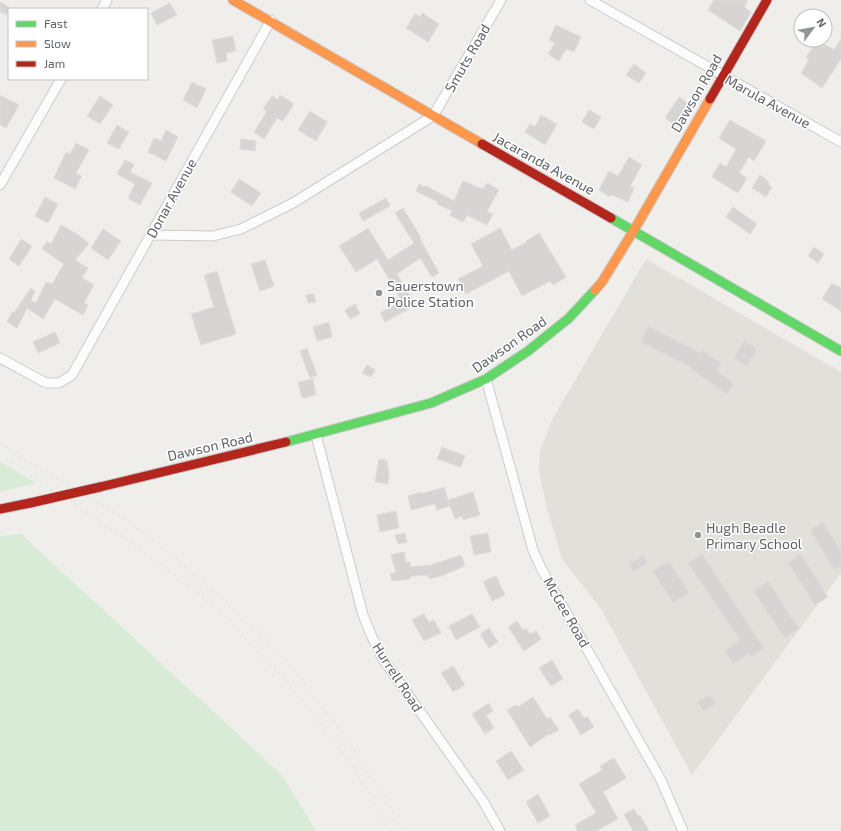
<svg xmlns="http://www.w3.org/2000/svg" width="841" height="831" font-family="'Exo 2',sans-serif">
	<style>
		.education { fill: #e2e0da }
		.green { fill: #d8ebd6 }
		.building { fill: #d6d5d3; stroke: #deddd9 }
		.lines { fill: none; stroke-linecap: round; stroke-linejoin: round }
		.street-casing { stroke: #cbcccc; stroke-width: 11 }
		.fast-casing { stroke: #cacacb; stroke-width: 11 }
		.slow-casing { stroke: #cacacb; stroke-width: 11 }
		.jam-casing { stroke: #cacacb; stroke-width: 11 }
		.street { stroke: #fdfcfc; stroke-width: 9 }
		.fast { stroke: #63d668; stroke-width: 9 }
		.slow { stroke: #ff974d; stroke-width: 9 }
		.jam { stroke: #b3261e; stroke-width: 9 }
		.rail { stroke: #e4e4e4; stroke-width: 3; stroke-dasharray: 1 5; stroke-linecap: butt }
		.jam-bridge-casing { stroke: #cacacb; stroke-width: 11; stroke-linecap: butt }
		.jam-bridge { stroke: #b3261e; stroke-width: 9 }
		.poi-dot { fill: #919496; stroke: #fff; stroke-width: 1.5 }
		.labels { text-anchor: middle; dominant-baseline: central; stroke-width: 3; stroke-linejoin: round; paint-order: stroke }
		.street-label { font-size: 14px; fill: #5f6368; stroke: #fff }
		.poi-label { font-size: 14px; fill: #5f6368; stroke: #fff; text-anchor: start }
	</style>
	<rect width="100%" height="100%" fill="#efeeea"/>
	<polygon class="education" points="646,259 841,372 841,573 692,775 601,609 562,559 548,512 539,471 540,450 553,418"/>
	<g class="green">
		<polygon points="0,462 36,483 0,492"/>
		<polygon points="21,534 282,775 316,831 0,831 0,536"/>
	</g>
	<g class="building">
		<polygon points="714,0 748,0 744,7 751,12 740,31 708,10"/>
		<polygon points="0,2 10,8 6,15 0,12"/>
		<polygon points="170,3 177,15 157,25 151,13"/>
		<polygon points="422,13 439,24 428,42 406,28 415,14 420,17"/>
		<polygon points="556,25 581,37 574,52 566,49 559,61 548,54 555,43 549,40"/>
		<polygon points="233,36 236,51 226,53 227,61 217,63 212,40"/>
		<polygon points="841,39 841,59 822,88 801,73 809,60 806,58 817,40 834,50"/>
		<polygon points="634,64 646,73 639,83 626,75"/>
		<polygon points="192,82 206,89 197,108 183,100"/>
		<polygon points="0,95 19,105 6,128 0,125"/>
		<polygon points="280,95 294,104 283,121 277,118 264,139 254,132 267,111 263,109 272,96 278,100"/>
		<polygon points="100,96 113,105 100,124 87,116"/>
		<polygon points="679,97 692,106 678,127 665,118"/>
		<polygon points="589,110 601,117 594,129 582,122"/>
		<polygon points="310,111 327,122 316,141 298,130"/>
		<polygon points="541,115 557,124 545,145 525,132 530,124 535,127"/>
		<polygon points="730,120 766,141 754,161 749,157 739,173 747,178 738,193 712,177 720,163 726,167 736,149 719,138"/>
		<polygon points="117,125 129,132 119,149 107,143"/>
		<polygon points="166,130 178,137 166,161 148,152 154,138 161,141"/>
		<polygon points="241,139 256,141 255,151 240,149"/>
		<polygon points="76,143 89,150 76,173 82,176 75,189 54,178 66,152 70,154"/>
		<polygon points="629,157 642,165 630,186 634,188 628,202 612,195 610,197 599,190 609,171 618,176"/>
		<polygon points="125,160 134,164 130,172 152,183 140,205 128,198 135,184 117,174"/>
		<polygon points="760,175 769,182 768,184 772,187 766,197 752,188"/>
		<polygon points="239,179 261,193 252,206 231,192"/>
		<polygon points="463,181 483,189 487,183 499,190 487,211 493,214 487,225 467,215 463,222 450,215 452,211 437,204 438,202 416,191 419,184 425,187 426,186 454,201"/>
		<polygon points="45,197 58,204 48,223 35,216"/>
		<polygon points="386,198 390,206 363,221 359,213"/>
		<polygon points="733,207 757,224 750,234 726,217"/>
		<polygon points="403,208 421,238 420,239 439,273 432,277 420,258 397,274 416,305 385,322 380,313 402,301 377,259 356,272 339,246 368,228 388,260 414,243 395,213"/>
		<polygon points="61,225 80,236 89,244 75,260 88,268 82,278 94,285 84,303 88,305 83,315 55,299 43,319 27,308 17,328 7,322 12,312 14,313 31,288 35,291 31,300 36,303 46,282 52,284 64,264 42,249 47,241 51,244"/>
		<polygon points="500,228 512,250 527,242 526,241 539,233 566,277 553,285 550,281 522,296 509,271 466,294 458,279 483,266 471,244"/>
		<polygon points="103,229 121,241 108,260 91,248"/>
		<polygon points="21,239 32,246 19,266 9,259"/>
		<polygon points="814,247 824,254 818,263 808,256"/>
		<polygon points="265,260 274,286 260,291 251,264"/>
		<polygon points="217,271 236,334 201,345 191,314 214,307 204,275"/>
		<polygon points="832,283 841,288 841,311 822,299"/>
		<polygon points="314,294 316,302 308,303 306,295"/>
		<polygon points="355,304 360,314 350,319 345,310"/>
		<polygon points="329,322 332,337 317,341 313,327"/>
		<polygon points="648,326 700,353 702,350 722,364 717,371 734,384 727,394 690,368 691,367 641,342"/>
		<polygon points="55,332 60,343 38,353 33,342"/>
		<polygon points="744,341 757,349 747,366 734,358"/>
		<polygon points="307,348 317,375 310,378 300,351"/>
		<polygon points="367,365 375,370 371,377 362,373"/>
		<polygon points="313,379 316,395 302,398 298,382"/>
		<polygon points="442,447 465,456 461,467 437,459"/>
		<polygon points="379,459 387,461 389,476 388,484 375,482"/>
		<polygon points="444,487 448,500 473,492 480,515 463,520 462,516 455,519 448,500 450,506 437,510 435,504 411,510 408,496 421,492 421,494"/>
		<polygon points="396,511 399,528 380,532 377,515"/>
		<polygon points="823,522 841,551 841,566 834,570 810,530"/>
		<polygon points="405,533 407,542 398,544 395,535"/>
		<polygon points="488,533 491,552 474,555 470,536"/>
		<polygon points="404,552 406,562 410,562 411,567 431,565 461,555 465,566 441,576 429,579 428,575 413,576 410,577 410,579 392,581 390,574 396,572 391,555"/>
		<polygon points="702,554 764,648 751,657 749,653 733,664 725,651 740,640 688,563"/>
		<polygon points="801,554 828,597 815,605 788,563"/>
		<polygon points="643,556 648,563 633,572 629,564"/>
		<polygon points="669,561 689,593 673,603 653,571"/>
		<polygon points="496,576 505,595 492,601 483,582"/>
		<polygon points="768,581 799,629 785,638 753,591"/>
		<polygon points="424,614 429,622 434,620 441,633 424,641 412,620"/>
		<polygon points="472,614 480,627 456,640 449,626"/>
		<polygon points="517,621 523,630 526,628 530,634 536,631 541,639 524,651 508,627"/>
		<polygon points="489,628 498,642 489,648 480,634"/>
		<polygon points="552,660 563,679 551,686 539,668"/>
		<polygon points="453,666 465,685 453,692 441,673"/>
		<polygon points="710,695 716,704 703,711 697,702"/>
		<polygon points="533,697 547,719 550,717 559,730 550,735 549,734 530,747 507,710 516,705 518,707"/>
		<polygon points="489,703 493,711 486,715 494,728 485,734 472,714"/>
		<polygon points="578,709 584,718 587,716 594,727 581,735 569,715"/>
		<polygon points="511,751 524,770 508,780 496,761"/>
		<polygon points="614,758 626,778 603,792 618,819 596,831 578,831 575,825 596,813 579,784 602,770 600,766"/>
		<polygon points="538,794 550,816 538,823 526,802"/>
		<polygon points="634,809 638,816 640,815 649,831 633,831 624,814"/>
	</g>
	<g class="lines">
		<defs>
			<g id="street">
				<polyline points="590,0 841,142"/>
				<polyline points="102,9 107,0"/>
				<polyline points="0,185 61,79"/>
				<polyline points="150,235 213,236 241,229 293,203 433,116 501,0"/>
				<polyline points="0,358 46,383 59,383 72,375 271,20"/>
				<polyline points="486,379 533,550 541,568 661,780 683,831"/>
				<polyline points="316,435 363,615 372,637 383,659 483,801 500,831"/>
			</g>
			<g id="fast">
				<polyline points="611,218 841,351"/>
				<polyline points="286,442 431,403 486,379 528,351 569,318 595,290"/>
			</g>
			<g id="slow">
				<polyline points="233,0 482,144"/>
				<polyline points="595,290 602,282 634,230 710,99"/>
			</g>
			<g id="jam">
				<polyline points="710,99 767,0"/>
				<polyline points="482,144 611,218"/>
				<polyline points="100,487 286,442"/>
				<polyline points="0,509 30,503"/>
			</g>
		</defs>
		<use href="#street" class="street-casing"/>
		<use href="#fast" class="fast-casing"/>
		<use href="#slow" class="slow-casing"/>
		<use href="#jam" class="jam-casing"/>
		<use href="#street" class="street"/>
		<use href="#fast" class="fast"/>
		<use href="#slow" class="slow"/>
		<use href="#jam" class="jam"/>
		<g class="rail">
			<polyline points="0,444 116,513 156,541 242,617 290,667 337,725 377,785 404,831"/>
			<polyline points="0,457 26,472 134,545 209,601 280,674 346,757 392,831"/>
		</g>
		<defs>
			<polyline id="jam-bridge" points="30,503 100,487"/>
		</defs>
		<use href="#jam-bridge" class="jam-bridge-casing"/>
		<use href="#jam-bridge" class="jam-bridge"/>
	</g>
	<g class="poi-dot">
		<circle cx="379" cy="293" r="4"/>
		<circle cx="698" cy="535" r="4"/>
	</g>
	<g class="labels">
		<g class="street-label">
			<text transform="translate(467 58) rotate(-60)">Smuts Road</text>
			<text transform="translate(696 93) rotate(-60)">Dawson Road</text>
			<text transform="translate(768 101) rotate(29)">Marula Avenue</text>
			<text transform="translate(544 163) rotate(29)">Jacaranda Avenue</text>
			<text transform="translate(171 198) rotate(-61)">Donar Avenue</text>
			<text transform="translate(509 344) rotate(-35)">Dawson Road</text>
			<text transform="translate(210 446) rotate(-13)">Dawson Road</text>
			<text transform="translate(567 612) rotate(60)">McGee Road</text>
			<text transform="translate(398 677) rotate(57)">Hurrell Road</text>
		</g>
		<g class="poi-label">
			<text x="387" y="285">Sauerstown<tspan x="387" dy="16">Police Station</tspan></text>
			<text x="706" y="527">Hugh Beadle<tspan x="706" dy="16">Primary School</tspan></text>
		</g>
	</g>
	<rect x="8" y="8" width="140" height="72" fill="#ffffff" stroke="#bfc1c3"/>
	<rect x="16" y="21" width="20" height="6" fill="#63d668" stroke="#bfc1c3"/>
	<text x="44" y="28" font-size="12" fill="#5f6368">Fast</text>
	<rect x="16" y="41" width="20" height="6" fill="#ff974d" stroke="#bfc1c3"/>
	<text x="44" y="48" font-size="12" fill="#5f6368">Slow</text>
	<rect x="16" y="61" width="20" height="6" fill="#b3261e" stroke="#bfc1c3"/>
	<text x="44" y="68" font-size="12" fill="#5f6368">Jam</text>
	<g transform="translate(813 28) rotate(58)"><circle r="19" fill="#ffffff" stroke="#bfc1c3"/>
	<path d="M0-3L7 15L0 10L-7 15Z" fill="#919496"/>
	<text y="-6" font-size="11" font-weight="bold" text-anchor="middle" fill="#5f6368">N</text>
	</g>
</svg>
